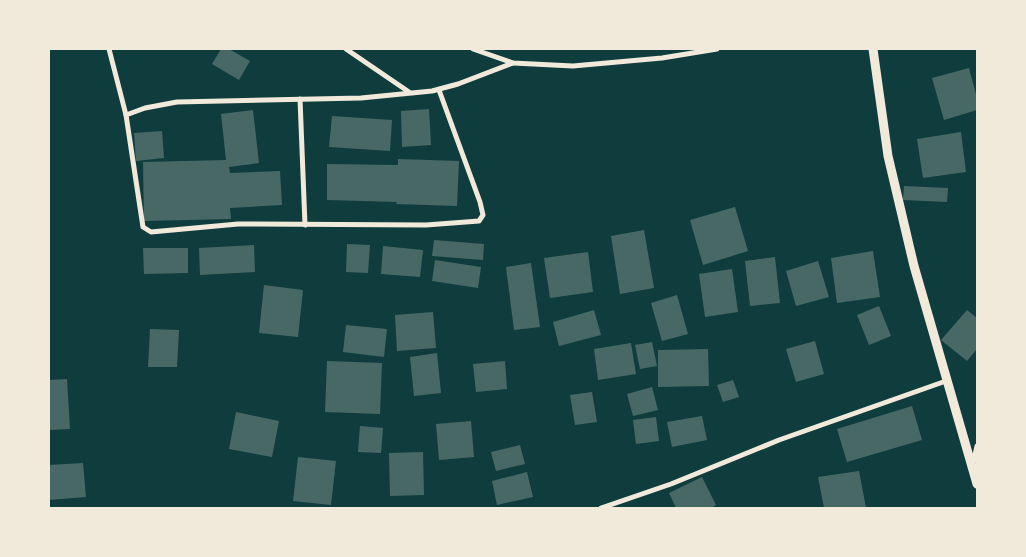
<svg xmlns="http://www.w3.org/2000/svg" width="1026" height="557" font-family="'PT Sans',sans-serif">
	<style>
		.building { fill: #486865 }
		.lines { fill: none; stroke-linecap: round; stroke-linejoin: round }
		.minor { stroke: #f1e9da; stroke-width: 5 }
		.tertiary { stroke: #f1e9da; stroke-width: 9 }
	</style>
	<rect width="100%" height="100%" fill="#0f3d3e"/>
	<g class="building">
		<polygon points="221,49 229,49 250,61 239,80 212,64"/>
		<polygon points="969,68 977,98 977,110 944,120 932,78"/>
		<polygon points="429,109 431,145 402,147 401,111"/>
		<polygon points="253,110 259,163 229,167 230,173 280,171 282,205 230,208 231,219 144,221 143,162 226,160 221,114"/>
		<polygon points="332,116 392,120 390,151 329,147"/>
		<polygon points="162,131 164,158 136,161 134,133"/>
		<polygon points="961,132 966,172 923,178 917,139"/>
		<polygon points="398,159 459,161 457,206 396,204 397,202 327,200 327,164 398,165"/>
		<polygon points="904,186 948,188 947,202 903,200"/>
		<polygon points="735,207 748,251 703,265 690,220"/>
		<polygon points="644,230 654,288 620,294 611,236"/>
		<polygon points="434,240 484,244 483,260 432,256"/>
		<polygon points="347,244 370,245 368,273 346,272"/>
		<polygon points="254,245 255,272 200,275 199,248"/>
		<polygon points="383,246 423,250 420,277 381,274"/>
		<polygon points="143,248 188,248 188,273 144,274"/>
		<polygon points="873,251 880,297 837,303 831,258"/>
		<polygon points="588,252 593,292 550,298 544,258"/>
		<polygon points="775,257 780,303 750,306 745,261"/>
		<polygon points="435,260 481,267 478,288 432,281"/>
		<polygon points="818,261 829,297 796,306 786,271"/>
		<polygon points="531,263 540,327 514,330 506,267"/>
		<polygon points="732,269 738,312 705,317 699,274"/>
		<polygon points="264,285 303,290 298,337 259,333"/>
		<polygon points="677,295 688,334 662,341 651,303"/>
		<polygon points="879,306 891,336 869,345 857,315"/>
		<polygon points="594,310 601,335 559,346 553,322"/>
		<polygon points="967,310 977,318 977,349 967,361 941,340"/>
		<polygon points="433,312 436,348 397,351 395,315"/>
		<polygon points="346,325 387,329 384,357 343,352"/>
		<polygon points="150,329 179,330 177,367 148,367"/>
		<polygon points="815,341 824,374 796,382 786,349"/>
		<polygon points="652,342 657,366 640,369 635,345"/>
		<polygon points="631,343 636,374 598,380 594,349"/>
		<polygon points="708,349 709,386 658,387 658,350"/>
		<polygon points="437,353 441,393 414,396 410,357"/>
		<polygon points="327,361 382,363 380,414 325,412"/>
		<polygon points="505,361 507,389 476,392 473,364"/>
		<polygon points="67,379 70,429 49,430 49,380"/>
		<polygon points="733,380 739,397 723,402 717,385"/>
		<polygon points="652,387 658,410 633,416 627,394"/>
		<polygon points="592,392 597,422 575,425 570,395"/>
		<polygon points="912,406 922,440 847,462 837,429"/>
		<polygon points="236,412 279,421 272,457 229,449"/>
		<polygon points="702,416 707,440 672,447 667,422"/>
		<polygon points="656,417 659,441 636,444 633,420"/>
		<polygon points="471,421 474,457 439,460 436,424"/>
		<polygon points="360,426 383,428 381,453 358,452"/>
		<polygon points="520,445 525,464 496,471 491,452"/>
		<polygon points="423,452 424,495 390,496 389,453"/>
		<polygon points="298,457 336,461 331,505 293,501"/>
		<polygon points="83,463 86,497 49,500 49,465"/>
		<polygon points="859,471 866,508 824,508 818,477"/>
		<polygon points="527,472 533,497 497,505 492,481"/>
		<polygon points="702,477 716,505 711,508 676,508 669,493"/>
	</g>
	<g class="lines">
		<g class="minor">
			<polyline points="109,49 126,115"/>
			<polyline points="346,49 409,92"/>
			<polyline points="473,49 513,63 573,66 662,58 717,49"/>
			<polyline points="439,90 480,202 483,215 479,221 426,225 238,224 151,232 143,227 126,115 145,108 177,102 361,98 432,91 458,84 513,63"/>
			<polyline points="300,99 305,225"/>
			<polyline points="973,464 977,446"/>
			<polyline points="601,508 671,484 779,440 946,381"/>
		</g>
		<polyline class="tertiary" points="873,49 888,156 914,266 977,484"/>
	</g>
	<rect width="1026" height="557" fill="none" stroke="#f1e9da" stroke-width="100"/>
</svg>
